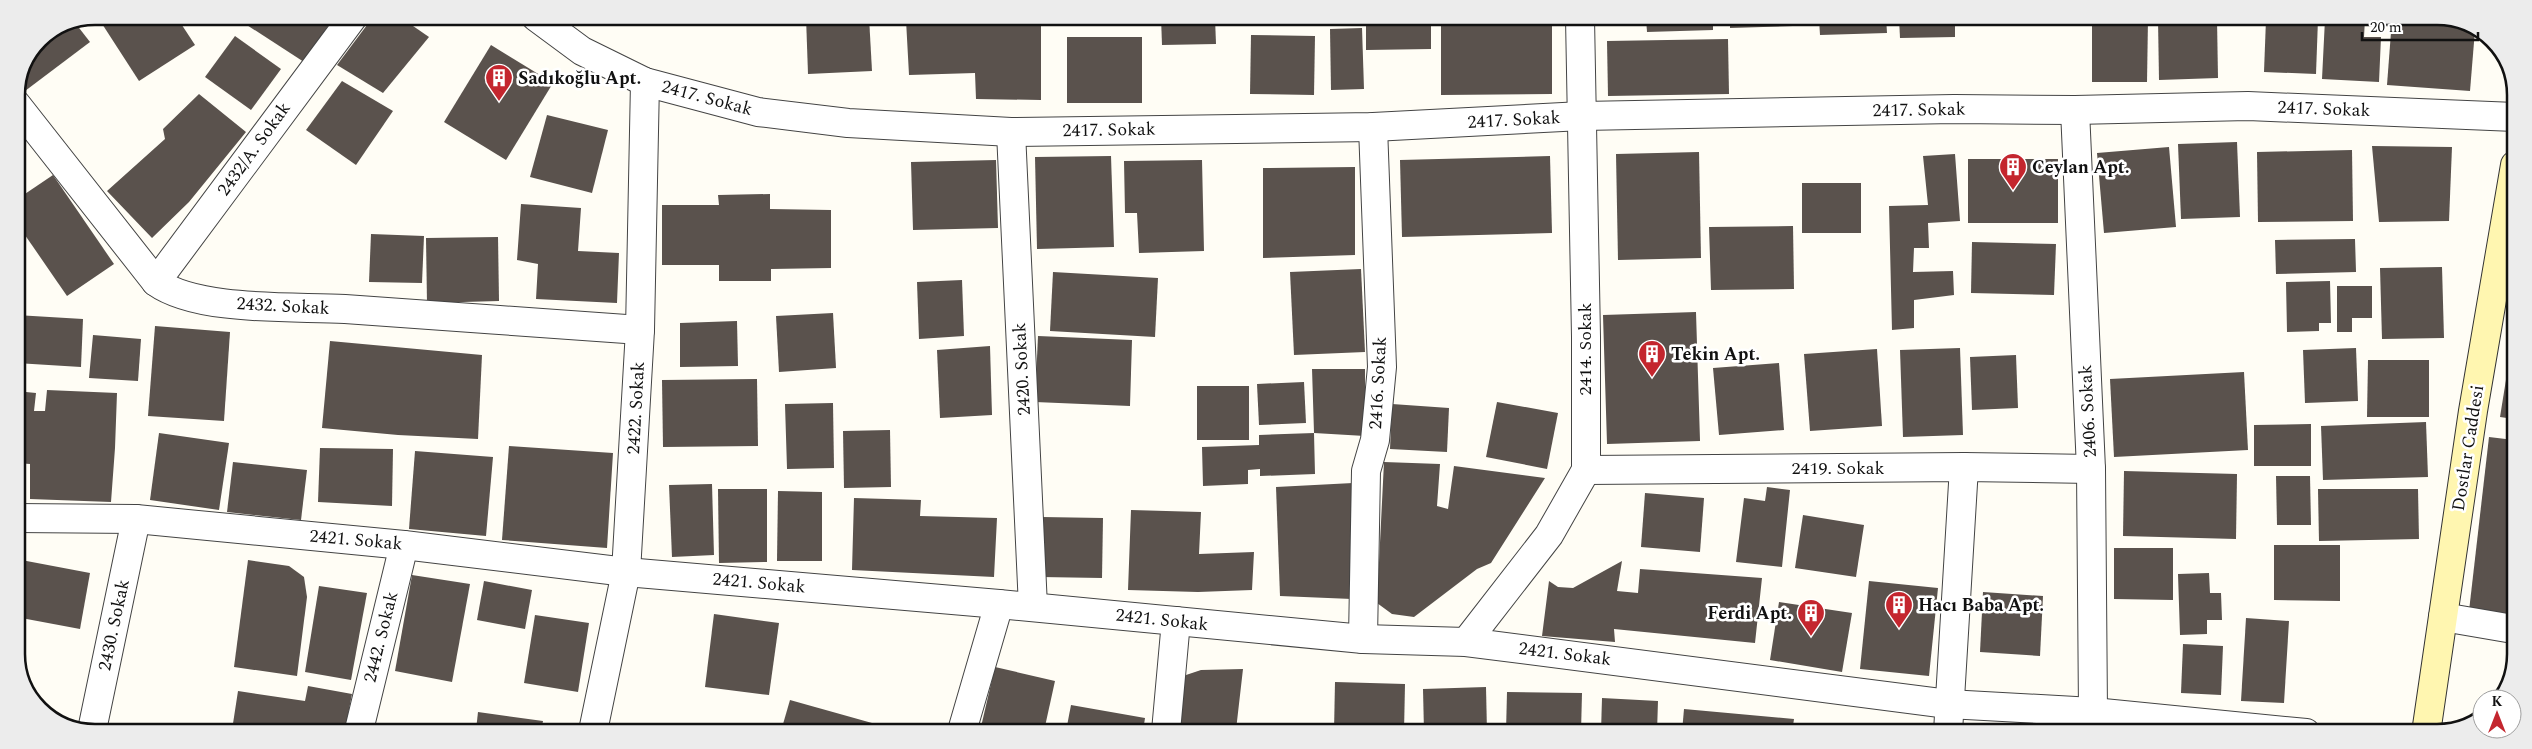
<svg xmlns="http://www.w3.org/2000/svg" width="2532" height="749" font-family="Spectral,serif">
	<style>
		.building { fill: #5a524d }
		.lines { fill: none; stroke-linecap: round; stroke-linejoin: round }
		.minor-casing { stroke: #444; stroke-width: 30 }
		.secondary-casing { stroke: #333; stroke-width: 30 }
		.minor { stroke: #fff; stroke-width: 28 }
		.secondary { stroke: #fff6b0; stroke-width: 28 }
		.labels { text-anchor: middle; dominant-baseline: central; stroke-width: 5; stroke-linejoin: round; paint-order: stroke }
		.poi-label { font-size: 18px; font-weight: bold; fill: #111; stroke: #fff; text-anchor: start }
		.street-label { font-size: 18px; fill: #111; stroke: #fff }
		.rim { fill: none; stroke: #111; stroke-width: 2.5 }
	</style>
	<rect width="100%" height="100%" fill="#fffdf5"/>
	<g class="building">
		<polygon points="97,16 176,16 195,45 139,81"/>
		<polygon points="233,16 334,17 304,62"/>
		<polygon points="373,17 400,17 429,37 383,93 337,65"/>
		<polygon points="806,17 869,17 872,71 808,74"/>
		<polygon points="972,17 1041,17 1041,100 976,99 975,73 909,75 906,20"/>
		<polygon points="1161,17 1215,18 1216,44 1162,45"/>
		<polygon points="1366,18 1431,18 1431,49 1366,50"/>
		<polygon points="1441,18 1552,18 1552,94 1441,95"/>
		<polygon points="1646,18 1713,18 1713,30 1647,32"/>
		<polygon points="1730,18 1793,18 1793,26 1730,28"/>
		<polygon points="1819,18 1886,18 1887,33 1820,35"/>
		<polygon points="1899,18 1955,18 1955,37 1900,38"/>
		<polygon points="2092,19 2148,19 2147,82 2092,82"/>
		<polygon points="2158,19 2217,19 2218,78 2159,80"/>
		<polygon points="2266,19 2318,19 2316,74 2264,72"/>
		<polygon points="2325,19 2365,19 2364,37 2381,37 2379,82 2322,79"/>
		<polygon points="2392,19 2458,19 2475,30 2470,91 2387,85"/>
		<polygon points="76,24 90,42 25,91 20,85 39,39"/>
		<polygon points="1362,28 1364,89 1331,90 1330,29"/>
		<polygon points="1251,35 1315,36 1314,95 1250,94"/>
		<polygon points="235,36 281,69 251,110 205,77"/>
		<rect x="1067" y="37" width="75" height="66"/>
		<polygon points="1728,39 1729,94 1608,96 1607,41"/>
		<polygon points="491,45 553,83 506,160 444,122"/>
		<polygon points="342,81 393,111 356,165 306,130"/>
		<polygon points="199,94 246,132 189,202 152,238 107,191 165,139 163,129"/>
		<polygon points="547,115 608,130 592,193 530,177"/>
		<polygon points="2237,142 2240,217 2181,219 2178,144"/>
		<polygon points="2372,146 2452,147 2449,221 2379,222"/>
		<polygon points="2169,147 2176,227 2104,233 2097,153"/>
		<polygon points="2352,150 2353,221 2258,222 2257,152"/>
		<polygon points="1699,152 1701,258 1618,260 1616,154"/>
		<polygon points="1955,154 1960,221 1928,223 1929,248 1914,248 1913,272 1953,271 1954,295 1914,300 1914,328 1892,330 1889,206 1928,205 1923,156"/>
		<polygon points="1111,156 1114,247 1037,249 1035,157"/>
		<polygon points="1550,156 1552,233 1402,237 1400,160"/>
		<rect x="1968" y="159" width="90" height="64"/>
		<polygon points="996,160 998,228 913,230 911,162"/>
		<polygon points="1202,160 1204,251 1139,253 1137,213 1125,213 1124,161"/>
		<polygon points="1355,167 1355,255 1263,258 1263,168"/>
		<polygon points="53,175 114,264 67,296 16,222 16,200"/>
		<rect x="1802" y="183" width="59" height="50"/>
		<polygon points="770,194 770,209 831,210 831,268 771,269 771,281 719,281 719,265 662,265 662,205 719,205 718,195"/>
		<polygon points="521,204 581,208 578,251 619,253 617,303 536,299 538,264 517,260"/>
		<polygon points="1793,226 1794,289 1711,290 1709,227"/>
		<polygon points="371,234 424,236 422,283 369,282"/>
		<polygon points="498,237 499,301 427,303 426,238"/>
		<polygon points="2355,239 2356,272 2276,274 2275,240"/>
		<polygon points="1972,242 2056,244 2054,295 1971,293"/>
		<polygon points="2442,267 2444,338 2382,339 2380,268"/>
		<polygon points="1361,269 1365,352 1294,355 1290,272"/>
		<polygon points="1053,272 1158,278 1155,337 1050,331"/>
		<polygon points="962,280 964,336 919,339 917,282"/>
		<polygon points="2330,281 2331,323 2319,323 2319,331 2287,332 2286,282"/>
		<polygon points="2337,286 2372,286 2372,318 2352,318 2352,332 2337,332"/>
		<polygon points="1696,312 1700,441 1607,444 1603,315"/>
		<polygon points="833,313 836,368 779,372 776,316"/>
		<polygon points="16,315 83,319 81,367 16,363"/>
		<polygon points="737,321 738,366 680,367 680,323"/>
		<polygon points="155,326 230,332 224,421 148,416"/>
		<polygon points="93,335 141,339 138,381 89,378"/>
		<polygon points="1038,336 1132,340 1130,406 1035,402"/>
		<polygon points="330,341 482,355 478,439 398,435 322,428"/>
		<polygon points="990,346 992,415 940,418 937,350"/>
		<polygon points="1960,348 1963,435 1903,437 1900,350"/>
		<polygon points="2356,348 2358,401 2305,403 2303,350"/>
		<polygon points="1877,349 1882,426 1810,431 1804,354"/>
		<polygon points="2016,355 2018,408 1972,410 1970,357"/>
		<polygon points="2368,360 2429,360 2429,417 2367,417"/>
		<polygon points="2509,361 2514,362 2514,419 2500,417"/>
		<polygon points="1779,363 1784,430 1719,435 1713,368"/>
		<polygon points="1312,369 1365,369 1365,436 1314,433"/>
		<polygon points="2244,372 2248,450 2114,457 2110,379"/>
		<polygon points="757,379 758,446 663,447 662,380"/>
		<polygon points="1304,382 1306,423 1259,425 1257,384"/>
		<rect x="1197" y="386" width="52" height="54"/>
		<polygon points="47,390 117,393 115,448 111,502 30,499 30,464 16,463 16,391 36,393 34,411 45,411"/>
		<polygon points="1497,402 1558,413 1547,469 1486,457"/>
		<polygon points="833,403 834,468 787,469 785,404"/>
		<polygon points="1392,404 1449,408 1447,452 1390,449"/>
		<polygon points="2426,422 2428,477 2323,480 2321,426"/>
		<polygon points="2311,424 2311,466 2254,466 2254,425"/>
		<polygon points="890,430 891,487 844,488 843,431"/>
		<polygon points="159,433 229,443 219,510 150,500"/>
		<polygon points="1314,433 1315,474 1260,476 1260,469 1248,470 1248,484 1203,486 1202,447 1259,445 1259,435"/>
		<polygon points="2489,437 2514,440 2513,616 2469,611"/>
		<polygon points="509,446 613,453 607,548 502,540"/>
		<polygon points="320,448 393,449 392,506 318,502"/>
		<polygon points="415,451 493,457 486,536 409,529"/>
		<polygon points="233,462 307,470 301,520 227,512"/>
		<polygon points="1384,462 1440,464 1437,506 1448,509 1454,466 1545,478 1491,563 1477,569 1414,617 1392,614 1377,603"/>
		<polygon points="2124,471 2237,474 2236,539 2123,536"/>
		<polygon points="2276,476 2310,476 2311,525 2277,525"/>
		<polygon points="1353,483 1352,599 1280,596 1276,487"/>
		<polygon points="712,484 714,555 672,557 669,485"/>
		<polygon points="1767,487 1790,490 1782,567 1736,562 1744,498 1765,501"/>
		<polygon points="718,489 767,489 767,562 719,563"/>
		<polygon points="2318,489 2418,489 2419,539 2319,541"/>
		<polygon points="778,491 822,492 822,561 777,561"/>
		<polygon points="1645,493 1704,498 1700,552 1641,547"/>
		<polygon points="854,498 921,500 920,516 997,518 994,577 852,570"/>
		<polygon points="1131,510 1201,512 1199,554 1254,552 1252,590 1198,592 1128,590"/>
		<polygon points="1803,515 1864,525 1856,577 1795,568"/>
		<polygon points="1042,517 1103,518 1102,578 1041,577"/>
		<polygon points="2274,545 2340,545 2340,601 2274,600"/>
		<polygon points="2114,548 2173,548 2173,600 2114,599"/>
		<polygon points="16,559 90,573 80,629 16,617"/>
		<polygon points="248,560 289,566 304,577 307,597 297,676 234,667"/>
		<polygon points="1622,561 1617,591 1638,593 1640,569 1762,578 1755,643 1614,629 1615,642 1542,636 1549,581 1558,587 1573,588"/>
		<polygon points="2209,573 2210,593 2221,593 2222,620 2207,620 2207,634 2180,635 2178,574"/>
		<polygon points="412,575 470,584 452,682 395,671"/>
		<polygon points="484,581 532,590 525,629 477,620"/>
		<polygon points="1869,581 1938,588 1929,676 1860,669"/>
		<polygon points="319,586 367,593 351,680 305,672"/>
		<polygon points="1983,592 2043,596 2040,656 1980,652"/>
		<polygon points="1779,602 1852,613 1842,672 1770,660"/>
		<polygon points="714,614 779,623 769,695 705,687"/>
		<polygon points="535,615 589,623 578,692 524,683"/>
		<polygon points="2246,618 2289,621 2284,703 2241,701"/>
		<polygon points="2183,644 2223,646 2221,695 2181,693"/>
		<polygon points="995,667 1055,681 1044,731 980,731"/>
		<polygon points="1243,669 1236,730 1221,728 1220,731 1180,731 1183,676 1201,670"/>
		<polygon points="1335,682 1405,684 1404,732 1334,731"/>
		<polygon points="308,686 352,694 345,730 232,730 238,691 305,701"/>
		<polygon points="1486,687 1487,732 1424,732 1423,689"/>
		<polygon points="1507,692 1582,693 1581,732 1506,732"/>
		<polygon points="1602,698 1658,701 1657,732 1601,732"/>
		<polygon points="790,700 897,730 897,731 781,731"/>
		<polygon points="1071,705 1145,718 1143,731 1066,731"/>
		<polygon points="1684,709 1794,719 1792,732 1682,732"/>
		<polygon points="478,712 543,721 541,731 476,730"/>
		<polygon points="656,725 691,729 691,731 656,731"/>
		<polygon points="1809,727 1857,731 1857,732 1808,732"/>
	</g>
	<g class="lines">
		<defs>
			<g id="minor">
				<polyline points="536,17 582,51 645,82 758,112 848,123 1011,132 1373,127 1582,116 1954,109 2075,110 2248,106 2515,117"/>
				<path d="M16 104 156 282C198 312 293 306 345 309 443 316 542 323 640 330"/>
				<polyline points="2075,110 2091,469 2093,712"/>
				<polyline points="1011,132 1033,607"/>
				<polyline points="156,282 353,17"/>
				<polyline points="1586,470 1964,467 2091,469"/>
				<polyline points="16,518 136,519 404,545 626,572 999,604 1363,639 1466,642 1948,704 2093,712 2306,733"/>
				<polyline points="2443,617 2513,629"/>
				<polyline points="1363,639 1366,471 1375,440 1382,367 1373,127"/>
				<polyline points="1466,642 1549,535 1586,470 1586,337 1580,18"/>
				<polyline points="92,730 136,519"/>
				<polyline points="359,730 404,545"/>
				<polyline points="593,731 626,572 640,330 645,82"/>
				<polyline points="962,731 999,604"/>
				<polyline points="1166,731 1176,621"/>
				<polyline points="1948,732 1964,467"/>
			</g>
			<polyline id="secondary" points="2426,733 2473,411 2515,165"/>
		</defs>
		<use href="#minor" class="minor-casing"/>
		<use href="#secondary" class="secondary-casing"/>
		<use href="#minor" class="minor"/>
		<use href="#secondary" class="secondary"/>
	</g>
	<defs>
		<symbol id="building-pin" viewBox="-11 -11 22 30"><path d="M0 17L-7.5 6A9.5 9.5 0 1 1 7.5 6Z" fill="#c4262e" stroke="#fff"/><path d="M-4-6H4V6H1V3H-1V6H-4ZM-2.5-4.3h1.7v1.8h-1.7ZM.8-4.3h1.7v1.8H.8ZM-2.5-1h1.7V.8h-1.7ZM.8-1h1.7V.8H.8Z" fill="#fff"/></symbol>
	</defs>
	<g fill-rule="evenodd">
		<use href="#building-pin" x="483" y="62" width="32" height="43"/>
		<use href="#building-pin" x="1997" y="151" width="32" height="43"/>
		<use href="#building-pin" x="1636" y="338" width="32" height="43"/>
		<use href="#building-pin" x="1883" y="589" width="32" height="43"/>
		<use href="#building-pin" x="1795" y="597" width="32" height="43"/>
	</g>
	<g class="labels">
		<g class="poi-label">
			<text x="518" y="78">Sadıkoğlu Apt.</text>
			<text x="2032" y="167">Ceylan Apt.</text>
			<text x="1671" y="354">Tekin Apt.</text>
			<text x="1918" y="605">Hacı Baba Apt.</text>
			<text x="1792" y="613" text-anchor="end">Ferdi Apt.</text>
		</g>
		<g class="street-label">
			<text transform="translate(707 98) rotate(15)">2417. Sokak</text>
			<text transform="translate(2324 109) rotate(2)">2417. Sokak</text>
			<text transform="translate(1919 110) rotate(-1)">2417. Sokak</text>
			<text transform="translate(1514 120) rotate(-3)">2417. Sokak</text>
			<text transform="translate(1109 130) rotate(-1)">2417. Sokak</text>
			<text transform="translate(254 149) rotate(-54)">2432/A. Sokak</text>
			<text transform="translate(283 306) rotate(3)">2432. Sokak</text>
			<text transform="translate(1585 349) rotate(-90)">2414. Sokak</text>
			<text transform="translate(1022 369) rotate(-93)">2420. Sokak</text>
			<text transform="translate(1378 383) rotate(-87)">2416. Sokak</text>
			<text transform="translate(636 408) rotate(-87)">2422. Sokak</text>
			<text transform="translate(2088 411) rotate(-93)">2406. Sokak</text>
			<text transform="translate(2468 448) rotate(-81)">Dostlar Caddesi</text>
			<text x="1838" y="468">2419. Sokak</text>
			<text transform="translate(356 540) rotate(5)">2421. Sokak</text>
			<text transform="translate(759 583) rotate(5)">2421. Sokak</text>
			<text transform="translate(1162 620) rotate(6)">2421. Sokak</text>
			<text transform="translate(114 625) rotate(-78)">2430. Sokak</text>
			<text transform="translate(381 637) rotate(-76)">2442. Sokak</text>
			<text transform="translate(1565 654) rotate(7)">2421. Sokak</text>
		</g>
	</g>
	<path d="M0 0H2532V749H0ZM95 25H2437A70 70 0 0 1 2507 95V654A70 70 0 0 1 2437 724H95A70 70 0 0 1 25 654V95A70 70 0 0 1 95 25Z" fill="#ececec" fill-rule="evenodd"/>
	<path class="rim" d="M95 25H2437A70 70 0 0 1 2507 95V654A70 70 0 0 1 2437 724H95A70 70 0 0 1 25 654V95A70 70 0 0 1 95 25Z"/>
	<g transform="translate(2497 714)"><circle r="24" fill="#ffffff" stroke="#a0a0a0"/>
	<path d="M0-4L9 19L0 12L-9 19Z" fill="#c4262e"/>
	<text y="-8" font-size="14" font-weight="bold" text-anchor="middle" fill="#111111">K</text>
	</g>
	<path d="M2362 32v8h116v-8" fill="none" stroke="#111111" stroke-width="2.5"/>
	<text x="2370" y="32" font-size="15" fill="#111111" stroke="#ffffff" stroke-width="4" paint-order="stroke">20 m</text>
</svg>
